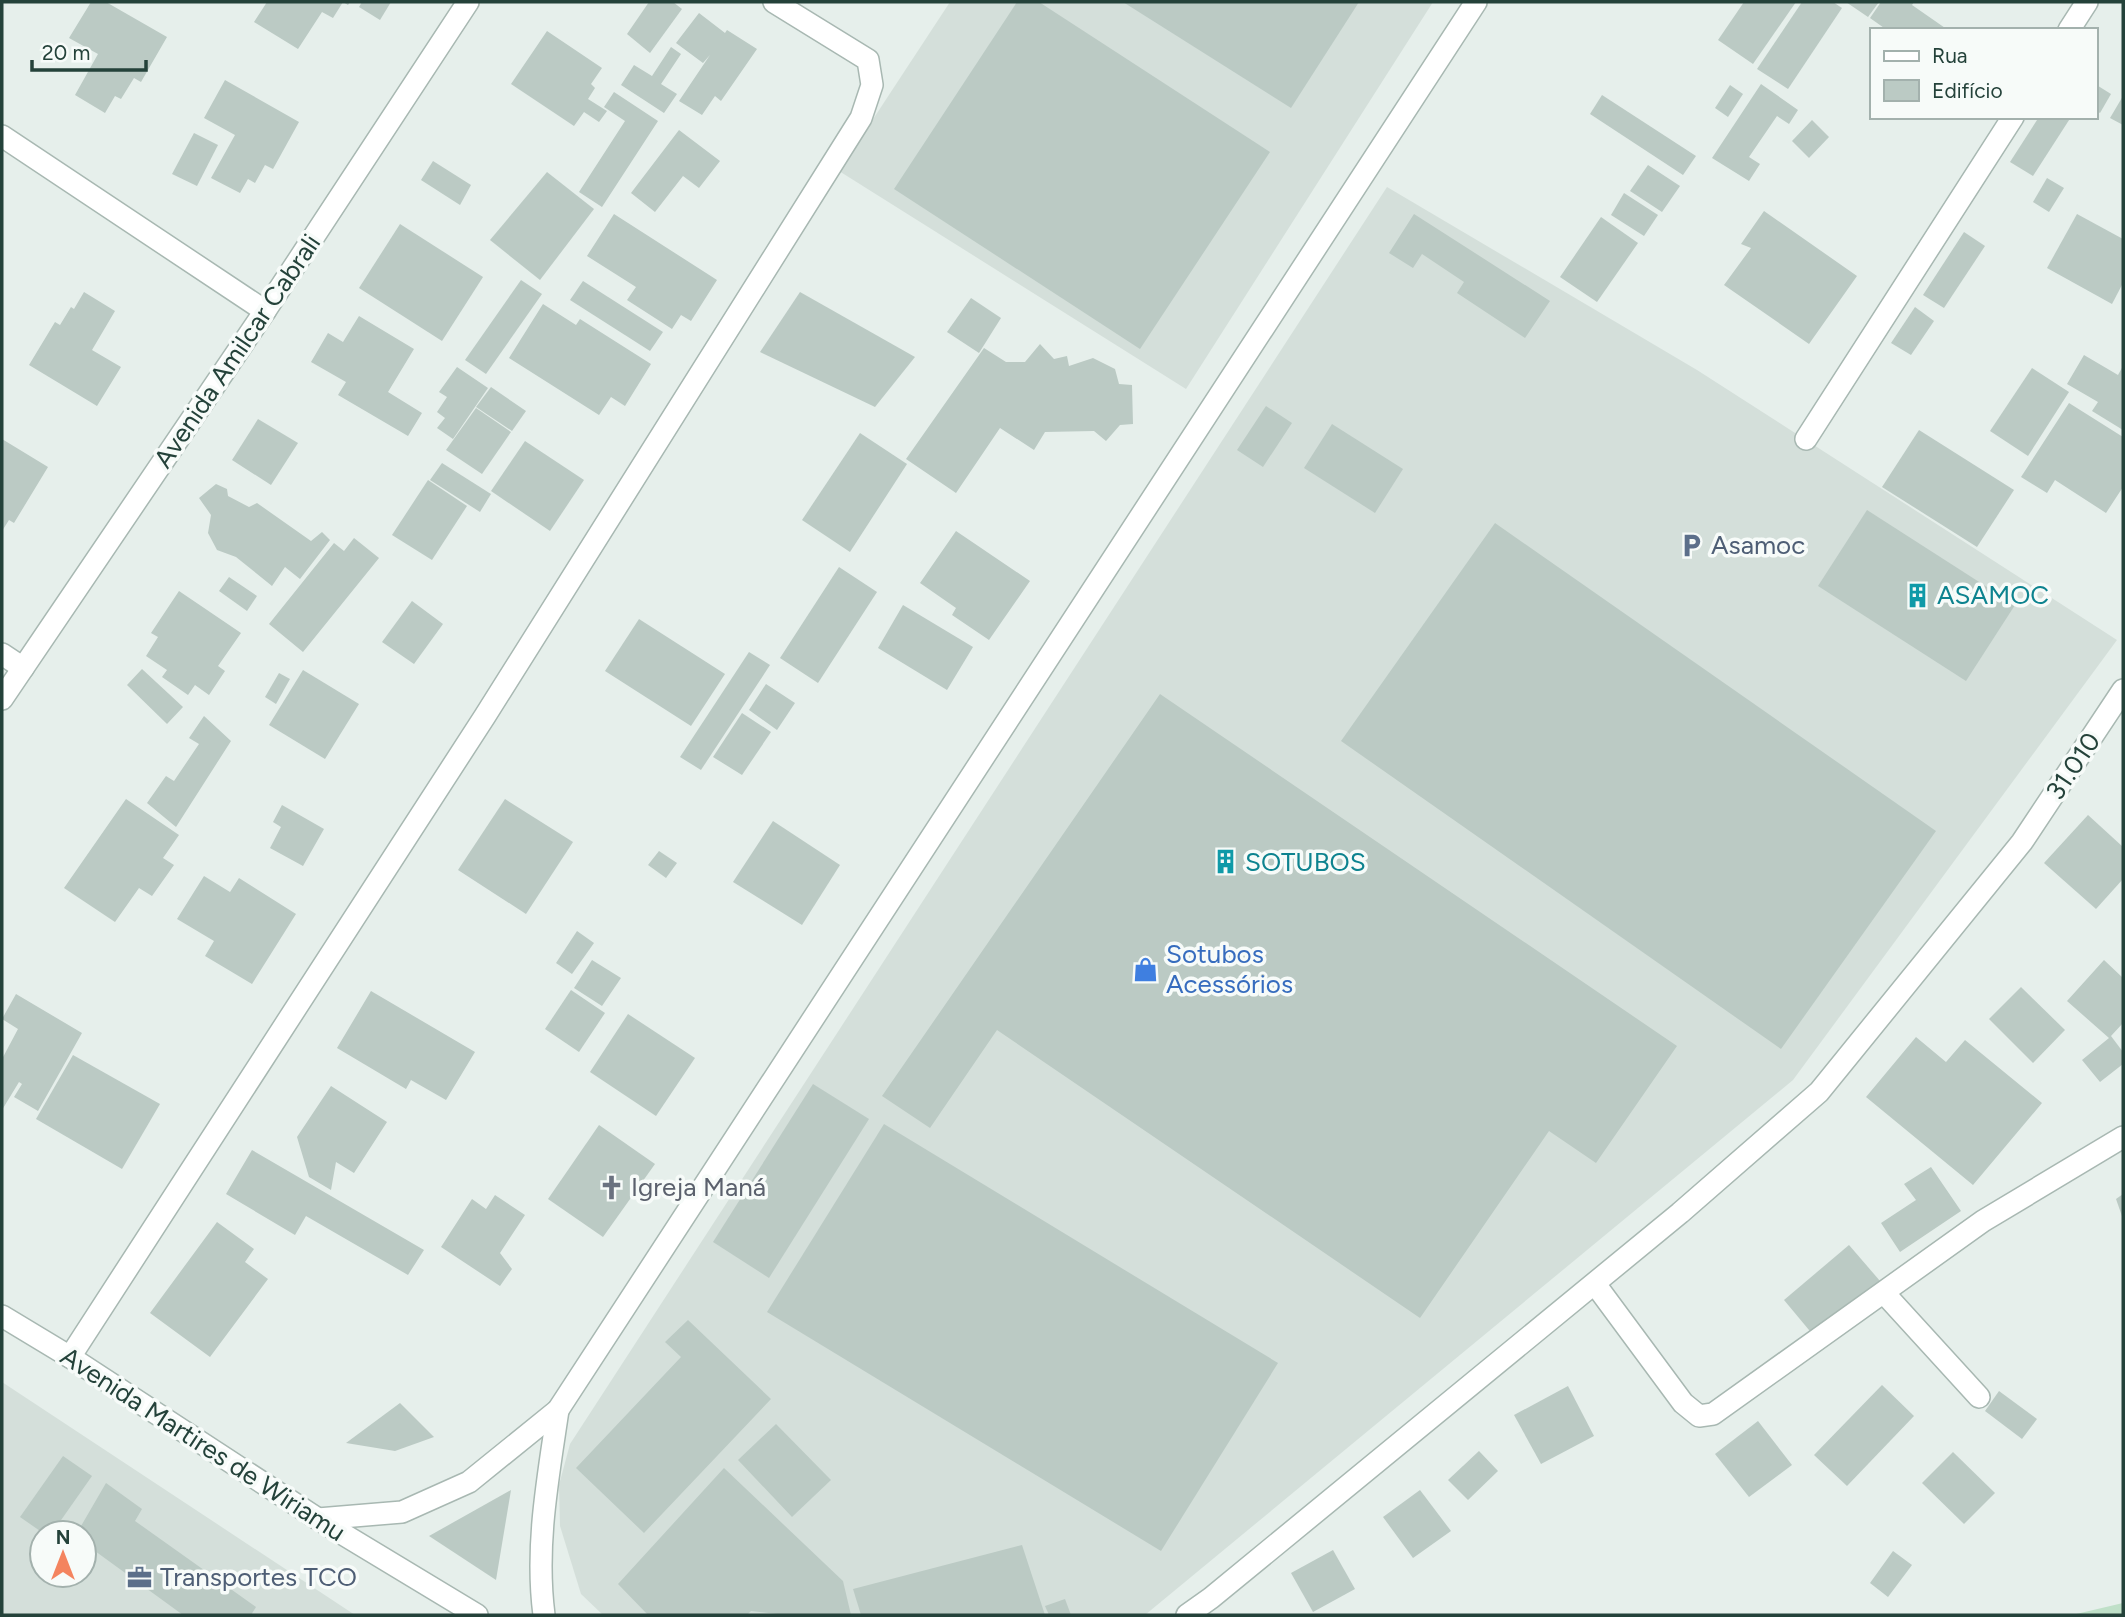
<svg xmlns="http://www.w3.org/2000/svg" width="2125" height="1617" font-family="Figtree,sans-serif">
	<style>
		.built { fill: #d4dfda; fill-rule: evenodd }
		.green { fill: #bfe0c8 }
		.building { fill: #bbcac4 }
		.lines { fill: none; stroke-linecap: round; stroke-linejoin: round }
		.street-casing { stroke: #a8b8b2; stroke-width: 24 }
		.street { stroke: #fff; stroke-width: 21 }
		.labels { text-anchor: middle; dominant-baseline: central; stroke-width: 7; stroke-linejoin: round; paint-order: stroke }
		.street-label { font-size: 26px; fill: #24423a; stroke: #f7fbf9 }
		.service-label { font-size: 26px; fill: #4e5e75; stroke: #f7fbf9; text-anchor: start }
		.culture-label { font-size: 26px; fill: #0d838f; stroke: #f7fbf9; text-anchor: start }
		.shop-label { font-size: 26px; fill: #366cbe; stroke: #f7fbf9; text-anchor: start }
		.worship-label { font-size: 26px; fill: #5b616d; stroke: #f7fbf9; text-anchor: start }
	</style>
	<rect width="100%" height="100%" fill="#e6efeb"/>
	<g class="built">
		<polygon points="950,2 1433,2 1186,389 839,171"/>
		<polygon points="1387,187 1697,370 2117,640 1793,1080 1145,1615 603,1615 581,1594 560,1526 559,1485 570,1444"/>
		<path d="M2 1382 355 1615H2ZM42 1533H84V1575H42Z"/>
	</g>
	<polygon class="green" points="2123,1603 2123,1615 2072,1615"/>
	<g class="building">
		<polygon points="91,2 106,2 167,37 141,82 134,78 121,99 115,96 105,113 75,95 98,54 69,38"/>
		<polygon points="267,2 350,2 348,5 343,2 333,18 322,12 298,49 254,22"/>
		<polygon points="362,2 391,2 380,20 359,7"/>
		<polygon points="649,2 673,2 682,9 650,53 627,34"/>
		<polygon points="1017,2 1039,2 1270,152 1140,349 894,189"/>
		<polygon points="1123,2 1359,2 1291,108"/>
		<polygon points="1744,2 1796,2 1753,64 1718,40"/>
		<polygon points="1802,2 1833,2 1842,8 1788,89 1757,69"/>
		<polygon points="1846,2 1879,2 1868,17"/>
		<polygon points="1881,2 1914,2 1912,5 1948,30 1887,30 1870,18"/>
		<polygon points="699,13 725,33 727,30 757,49 721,101 715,96 702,115 679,101 710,55 703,63 676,43"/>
		<polygon points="547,31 602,68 591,84 595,88 588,99 607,111 599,122 584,112 574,126 511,84"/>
		<polygon points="671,47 681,54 661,84 677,94 664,113 621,85 634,65 652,76"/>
		<polygon points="225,80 299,122 273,169 265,165 255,183 248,179 240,193 211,178 235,135 204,118"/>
		<polygon points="1761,84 1798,110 1789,124 1777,116 1749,157 1760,164 1749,181 1712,158"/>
		<polygon points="2095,84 2111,94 2100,113 2095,110"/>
		<polygon points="1730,85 1743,94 1728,117 1715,108"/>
		<polygon points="614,92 658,121 602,207 579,192 625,121 604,107"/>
		<polygon points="1602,95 1696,156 1683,175 1590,114"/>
		<polygon points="2123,96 2123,125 2110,118"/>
		<polygon points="2039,117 2071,117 2033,176 2010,162"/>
		<polygon points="1812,120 1829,137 1809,158 1792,141"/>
		<polygon points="679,130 720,161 699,188 683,176 655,212 631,193"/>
		<polygon points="194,133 218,145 197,186 172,174"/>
		<polygon points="433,161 471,185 460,205 421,180"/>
		<polygon points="1648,165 1680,186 1662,212 1630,191"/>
		<polygon points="547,172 594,209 540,280 490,240"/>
		<polygon points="2047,178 2064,188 2049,212 2033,202"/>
		<polygon points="1624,193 1658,215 1644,236 1611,215"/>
		<polygon points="1764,211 1857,276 1809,344 1724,285 1751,248 1741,244"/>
		<polygon points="614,214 717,280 691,321 681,315 672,329 627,300 636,287 587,256"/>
		<polygon points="1414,214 1550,301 1525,338 1457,293 1464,282 1422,254 1413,268 1389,253"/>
		<polygon points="2077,214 2123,239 2123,283 2112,304 2047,268"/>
		<polygon points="1601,217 1638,243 1597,302 1560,277"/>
		<polygon points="400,224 483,277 442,341 359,288"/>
		<polygon points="1964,232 1985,246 1944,308 1923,295"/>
		<polygon points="521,280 542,294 486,374 465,360"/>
		<polygon points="583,281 663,332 650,351 570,300"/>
		<polygon points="84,292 115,311 92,350 121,367 97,406 29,365 55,322 60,325 71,307 74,309"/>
		<polygon points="800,292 915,357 875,407 760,352"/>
		<polygon points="971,298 1001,318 979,353 947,332"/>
		<polygon points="543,304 576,325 580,319 651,364 625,406 611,397 599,415 509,358"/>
		<polygon points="1915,307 1934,321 1911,355 1891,343"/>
		<polygon points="359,316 414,349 388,392 422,413 408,436 338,395 346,382 311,362 328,333 343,342"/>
		<polygon points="1040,344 1054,359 1067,356 1069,366 1093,358 1115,369 1119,384 1132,385 1133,424 1120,425 1106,441 1094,431 1045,432 1034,450 1000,428 956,493 906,459 984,348 1006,362 1025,362"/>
		<polygon points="2084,355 2118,375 2123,366 2123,430 2092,411 2098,402 2067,384"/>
		<polygon points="457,367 488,388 453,439 437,428 445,418 437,412 447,397 439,392"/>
		<polygon points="2032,368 2069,392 2028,456 1990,431"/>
		<polygon points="491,387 526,411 512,431 476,407"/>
		<polygon points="2069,403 2123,437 2123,487 2106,513 2055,480 2047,493 2021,477"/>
		<polygon points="1266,406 1292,423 1263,467 1237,450"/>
		<polygon points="476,408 511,432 482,474 446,450"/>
		<polygon points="258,419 298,443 271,485 232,460"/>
		<polygon points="1332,424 1403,469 1375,513 1304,468"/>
		<polygon points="1919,430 2014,490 1977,547 1882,487"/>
		<polygon points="860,433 907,464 850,552 802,520"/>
		<polygon points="2,439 48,467 14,523 9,520 2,531"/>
		<polygon points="525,441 584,480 550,531 491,491"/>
		<polygon points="442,463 491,494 480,512 430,480"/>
		<polygon points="428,480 467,506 432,560 392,535"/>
		<polygon points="216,484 227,489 228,496 249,507 257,503 311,541 322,532 330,540 300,579 285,567 272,586 236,557 217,550 208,533 211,515 199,498"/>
		<polygon points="1867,510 2015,605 1966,681 1818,586"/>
		<polygon points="1495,523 1936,831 1781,1049 1341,741"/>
		<polygon points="956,531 1030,581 989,640 952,615 956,608 920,583"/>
		<polygon points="354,538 379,558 303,652 269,624 334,543 344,551"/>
		<polygon points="839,567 877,592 818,683 780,658"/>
		<polygon points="229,577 257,596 247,611 219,591"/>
		<polygon points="179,591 241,633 218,666 225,671 209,695 195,685 188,695 162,677 167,670 146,656 158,637 151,633"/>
		<polygon points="412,601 443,624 414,664 382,642"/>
		<polygon points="903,605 973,647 947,690 878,648"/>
		<polygon points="639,619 725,674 691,726 605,671"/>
		<polygon points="749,652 770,665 701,770 680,757"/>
		<polygon points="142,669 183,707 167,724 127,685"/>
		<polygon points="303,670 359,704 325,759 269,725"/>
		<polygon points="279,673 290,679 276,704 265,697"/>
		<polygon points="766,684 795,703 777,730 749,710"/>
		<polygon points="1160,694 1677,1046 1596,1163 1549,1131 1420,1318 997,1030 930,1128 882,1096"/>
		<polygon points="742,713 771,732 742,775 713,757"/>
		<polygon points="204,716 231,741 176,827 147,803 166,776 174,781 199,744 189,738"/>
		<polygon points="126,799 179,835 163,858 174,865 152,896 139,888 115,922 64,888"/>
		<polygon points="505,799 573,842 526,914 458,870"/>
		<polygon points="282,805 324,829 303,866 270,848 281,827 273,822"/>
		<polygon points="2088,815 2123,847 2123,879 2096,909 2044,863"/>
		<polygon points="773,821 840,865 802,925 733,882"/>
		<polygon points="659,851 677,863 666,878 648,865"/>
		<polygon points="204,876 230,892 239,878 296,914 252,984 205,956 214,941 177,919"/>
		<polygon points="577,931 594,943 572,974 556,963"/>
		<polygon points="592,960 621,978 602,1006 574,988"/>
		<polygon points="2104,960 2123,978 2123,1023 2111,1036 2123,1052 2123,1064 2100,1082 2082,1060 2109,1038 2067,1001"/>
		<polygon points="2021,987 2065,1030 2033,1063 1989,1019"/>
		<polygon points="571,990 605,1013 579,1052 545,1029"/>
		<polygon points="371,991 475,1052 446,1100 411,1080 406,1089 337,1048"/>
		<polygon points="16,994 82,1033 38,1111 14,1097 22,1084 19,1082 2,1110 2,1059 18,1029 2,1019"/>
		<polygon points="628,1014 695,1058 656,1116 590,1072"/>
		<polygon points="1916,1037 1946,1062 1965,1040 2042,1103 1973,1185 1866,1097"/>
		<polygon points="73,1055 160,1104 122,1169 36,1119"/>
		<polygon points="813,1084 869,1119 769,1278 713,1242"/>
		<polygon points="331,1086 387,1122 354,1173 336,1162 331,1190 309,1177 297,1137"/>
		<polygon points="884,1124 1278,1363 1161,1551 767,1312"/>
		<polygon points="599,1125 655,1164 603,1237 548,1199"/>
		<polygon points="252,1150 424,1250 408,1275 306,1216 295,1235 226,1194"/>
		<polygon points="1931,1167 1961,1211 1900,1252 1881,1223 1916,1200 1904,1184"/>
		<polygon points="2123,1194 2123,1219 2116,1199"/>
		<polygon points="495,1195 525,1215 500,1253 512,1269 500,1286 441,1247 472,1199 486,1209"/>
		<polygon points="217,1222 254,1249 245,1262 268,1279 210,1357 150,1313"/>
		<polygon points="1849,1245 1880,1281 1814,1336 1784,1300"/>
		<polygon points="688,1320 771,1399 644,1533 576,1468 681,1357 665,1342"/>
		<polygon points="1882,1385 1914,1416 1847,1486 1814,1455"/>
		<polygon points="1568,1386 1594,1436 1541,1464 1514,1415"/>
		<polygon points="1999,1391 2037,1419 2022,1439 1985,1411"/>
		<polygon points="400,1403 434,1437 395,1451 346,1443"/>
		<polygon points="1758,1421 1792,1465 1749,1497 1715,1454"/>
		<polygon points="776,1424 831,1480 792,1517 738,1460"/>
		<polygon points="1479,1451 1498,1471 1468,1500 1448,1480"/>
		<polygon points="1953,1452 1995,1493 1964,1524 1922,1483"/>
		<polygon points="63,1456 92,1476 52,1533 43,1533 20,1517"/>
		<polygon points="724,1468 843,1581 851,1615 786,1615 751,1611 747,1615 648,1615 618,1584"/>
		<polygon points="106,1483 142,1509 135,1521 256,1607 251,1615 183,1615 84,1543 84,1533 77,1533"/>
		<polygon points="511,1490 496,1580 429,1536"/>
		<polygon points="1420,1490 1451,1531 1413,1558 1383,1517"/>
		<polygon points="1022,1545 1045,1615 861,1615 853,1589"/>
		<polygon points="1333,1550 1355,1589 1313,1612 1291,1573"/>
		<polygon points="1893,1551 1912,1565 1888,1597 1870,1583"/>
		<polygon points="1065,1599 1071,1615 1049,1615 1045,1606"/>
	</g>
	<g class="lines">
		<defs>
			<g id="street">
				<polyline points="2069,30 2087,2"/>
				<polyline points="2,136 265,311"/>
				<polyline points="1806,439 2013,117"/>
				<polyline points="2,654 23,668"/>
				<polyline points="2,699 265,311 468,2"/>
				<polyline points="1595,1284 1683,1403 1699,1416 1713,1414 1983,1221 2123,1137"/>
				<polyline points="1884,1293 1979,1397"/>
				<polyline points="2,1316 70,1357 318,1519 477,1615"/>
				<polyline points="70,1357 485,716 861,118 872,85 868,60 774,2"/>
				<polyline points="318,1519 402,1512 469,1482 558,1410 1476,2"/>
				<path d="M544 1615C535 1546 548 1478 558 1410"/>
				<polyline points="1187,1615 1211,1598 1680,1213 1819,1092 2022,842 2123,690"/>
			</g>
		</defs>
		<use href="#street" class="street-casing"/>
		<use href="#street" class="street"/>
	</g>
	<defs>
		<symbol id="parking-bare" viewBox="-9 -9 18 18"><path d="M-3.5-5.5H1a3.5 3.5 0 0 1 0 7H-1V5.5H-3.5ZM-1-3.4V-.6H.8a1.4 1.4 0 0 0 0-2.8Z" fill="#5c6f8a" stroke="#f7fbf9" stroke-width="2.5" paint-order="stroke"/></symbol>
		<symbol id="building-bare" viewBox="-9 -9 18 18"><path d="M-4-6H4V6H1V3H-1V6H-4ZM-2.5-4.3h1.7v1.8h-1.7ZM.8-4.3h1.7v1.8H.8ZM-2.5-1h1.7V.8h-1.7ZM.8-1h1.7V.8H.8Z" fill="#0f9aa8" stroke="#f7fbf9" stroke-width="2.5" paint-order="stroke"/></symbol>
		<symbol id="shop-bare" viewBox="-9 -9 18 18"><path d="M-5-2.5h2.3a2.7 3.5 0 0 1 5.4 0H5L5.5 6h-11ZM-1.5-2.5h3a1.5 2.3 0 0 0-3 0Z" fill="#3f7fe0" stroke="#f7fbf9" stroke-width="2.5" paint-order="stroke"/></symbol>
		<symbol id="church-bare" viewBox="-9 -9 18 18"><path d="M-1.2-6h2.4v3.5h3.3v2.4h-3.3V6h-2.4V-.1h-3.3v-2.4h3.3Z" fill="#6b7280" stroke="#f7fbf9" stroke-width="2.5" paint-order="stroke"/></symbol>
		<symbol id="office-bare" viewBox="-9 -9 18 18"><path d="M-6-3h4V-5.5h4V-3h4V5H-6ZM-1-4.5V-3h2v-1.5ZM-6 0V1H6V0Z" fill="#5c6f8a" stroke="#f7fbf9" stroke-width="2.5" paint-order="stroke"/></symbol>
	</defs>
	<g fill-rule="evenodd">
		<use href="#parking-bare" x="1674" y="528" width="35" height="35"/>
		<use href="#building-bare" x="1900" y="578" width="35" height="35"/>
		<use href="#building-bare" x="1208" y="844" width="35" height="35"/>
		<use href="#shop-bare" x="1128" y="952" width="35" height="35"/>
		<use href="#church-bare" x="594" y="1170" width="35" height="35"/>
		<use href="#office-bare" x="122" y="1560" width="35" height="35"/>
	</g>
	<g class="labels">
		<g class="street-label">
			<text transform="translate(237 351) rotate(-56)">Avenida Amilcar Cabrali</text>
			<text transform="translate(2073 766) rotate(-56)">31.010</text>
			<text transform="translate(203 1444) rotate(33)">Avenida Martires de Wiriamu</text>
		</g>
		<g class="service-label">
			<text x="1711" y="545">Asamoc</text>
			<text x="160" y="1577">Transportes TCO</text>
		</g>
		<g class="culture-label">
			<text x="1937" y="595">ASAMOC</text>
			<text x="1245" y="862">SOTUBOS</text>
		</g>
		<g class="shop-label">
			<text x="1166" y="954">Sotubos<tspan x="1166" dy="30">Acessórios</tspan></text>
		</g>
		<g class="worship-label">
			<text x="631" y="1187">Igreja Maná</text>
		</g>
	</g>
	<rect width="2125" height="1617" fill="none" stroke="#24423a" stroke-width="7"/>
	<rect x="1870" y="28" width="228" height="91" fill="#f7fbf9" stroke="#a3b1ad" stroke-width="2"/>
	<rect x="1884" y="51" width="35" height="10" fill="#ffffff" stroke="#a3b1ad" stroke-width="2"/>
	<text x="1932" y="63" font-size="21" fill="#24423a">Rua</text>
	<rect x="1884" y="80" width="35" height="21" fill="#bbcac4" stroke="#a3b1ad" stroke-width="2"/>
	<text x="1932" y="98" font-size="21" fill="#24423a">Edifício</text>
	<g transform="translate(63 1554)"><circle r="33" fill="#f7fbf9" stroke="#a3b1ad" stroke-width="2"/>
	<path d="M0-5L12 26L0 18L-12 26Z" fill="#f4845f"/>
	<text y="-10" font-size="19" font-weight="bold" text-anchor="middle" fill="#24423a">N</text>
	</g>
	<path d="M32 60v10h114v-10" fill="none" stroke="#24423a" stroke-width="3.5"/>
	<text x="42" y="60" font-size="21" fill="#24423a" stroke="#f7fbf9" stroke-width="5" paint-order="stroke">20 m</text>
</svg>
